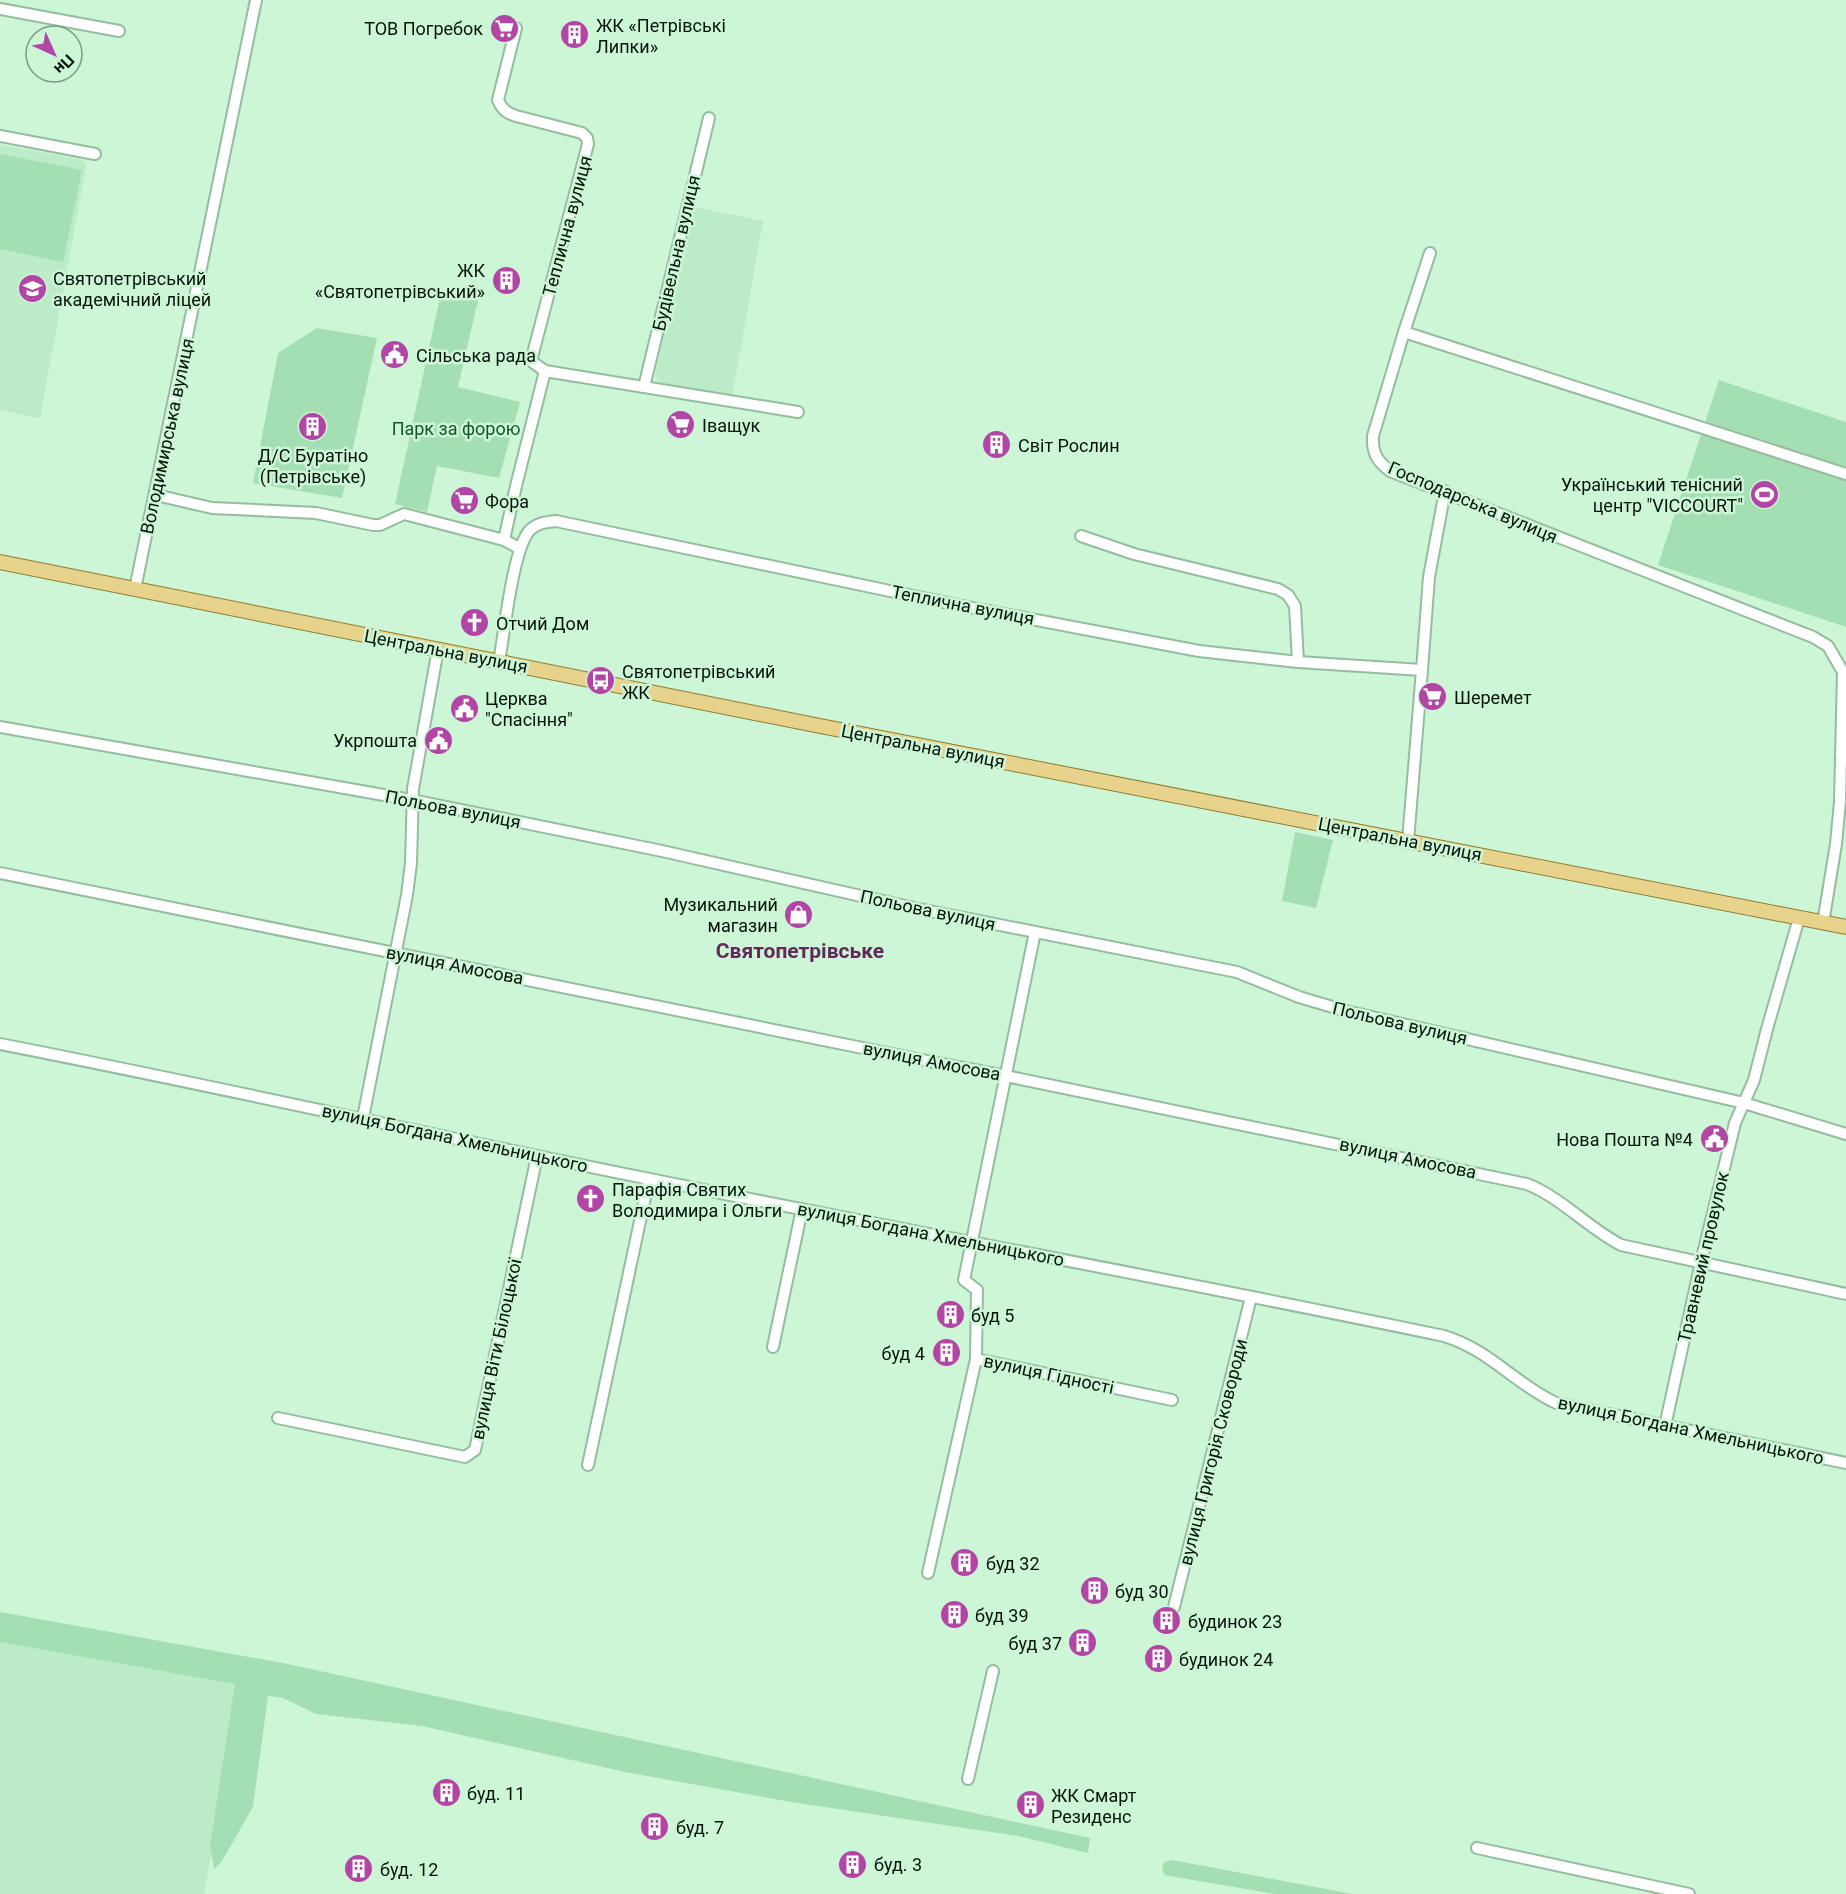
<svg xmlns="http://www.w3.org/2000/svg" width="1846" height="1894" font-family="Roboto,sans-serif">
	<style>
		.built { fill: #bbebc7 }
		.green { fill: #a4dfb4 }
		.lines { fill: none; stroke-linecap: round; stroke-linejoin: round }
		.minor-casing { stroke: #95bc9f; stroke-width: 14 }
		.major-casing { stroke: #8e7e2e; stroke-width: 16 }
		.minor { stroke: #fff; stroke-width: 10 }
		.major { stroke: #e8d38d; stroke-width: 14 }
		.labels { text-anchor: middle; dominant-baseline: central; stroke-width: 5; stroke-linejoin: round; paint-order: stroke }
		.poi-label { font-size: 18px; fill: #06150b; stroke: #cdf6d7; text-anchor: start }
		.street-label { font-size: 18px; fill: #06150b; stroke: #cdf6d7 }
		.park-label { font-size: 18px; fill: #13562e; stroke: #cdf6d7 }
		.quarter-label { font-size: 21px; font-weight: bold; fill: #602b59; stroke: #cdf6d7 }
	</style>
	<rect width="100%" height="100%" fill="#cdf6d7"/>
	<g class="built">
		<polygon points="0,145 80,159 85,162 86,166 40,418 0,410"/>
		<polygon points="689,206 763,221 732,397 663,389 655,377"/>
		<polygon points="0,1635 243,1682 204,1894 0,1894"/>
	</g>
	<g class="green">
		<polygon points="0,154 82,170 63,262 0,249"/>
		<polygon points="441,293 478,300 458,387 520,402 499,478 437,466 427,512 395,504"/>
		<polygon points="317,328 377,338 342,498 253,483 278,353"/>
		<polygon points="1719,380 1846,422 1846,627 1658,565"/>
		<polygon points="1295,832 1333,840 1316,908 1282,901"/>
		<polygon points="0,1612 283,1663 1090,1838 1088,1853 1018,1836 791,1802 625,1772 422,1726 316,1714 283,1698 268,1696 253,1807 222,1861 214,1869 210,1846 235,1684 0,1642"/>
		<polygon points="1172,1860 1353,1894 1275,1894 1164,1875 1162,1866 1165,1862"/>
	</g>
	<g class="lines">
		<defs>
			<g id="minor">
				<polyline points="0,9 119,31"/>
				<path d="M516 28 498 100C502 109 506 113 516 116L582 133 587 138 588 144 531 361 545 371"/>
				<polyline points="0,136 95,154"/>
				<polyline points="1404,332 1430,253"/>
				<polyline points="644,387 709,118"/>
				<polyline points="156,495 212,508 316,513 373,525 380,525 404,514 504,540 519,548"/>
				<polyline points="1081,536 1134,554 1278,589 1288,595 1295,606 1298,662"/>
				<polyline points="504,540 516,486 545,371 798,412"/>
				<polyline points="135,589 256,0"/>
				<path d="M499 662C504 635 513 547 530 530 537 523 546 522 556 521L952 604 1199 651 1298 662 1422 670 1408 841"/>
				<polyline points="1422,670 1429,577 1445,491"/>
				<polyline points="0,727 412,800 662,851 914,908 1237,972 1299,997 1346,1011 1744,1103 1846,1134"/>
				<path d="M0 873 927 1061 1006 1076 1527 1184C1562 1198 1588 1228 1621 1245L1846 1294"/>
				<path d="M1823 923 1836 844 1840 802 1843 672 1828 646 1813 637 1390 471C1377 461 1372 453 1373 436L1404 332 1846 474"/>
				<polyline points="1035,932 964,1280 977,1290 976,1359 1172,1400"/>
				<path d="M0 1044C216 1086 430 1135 645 1178 911 1232 1178 1280 1444 1336 1490 1350 1515 1384 1556 1403L1846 1463"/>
				<polyline points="363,1118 407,895 411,863 413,789 438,649"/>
				<polyline points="773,1347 802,1209"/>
				<polyline points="278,1418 465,1457 475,1450 537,1156"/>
				<polyline points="1665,1426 1701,1262 1735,1123 1754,1080 1767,1029 1799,918"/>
				<polyline points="588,1465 649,1179"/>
				<polyline points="928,1573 976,1359"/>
				<polyline points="1174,1607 1251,1297"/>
				<polyline points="968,1779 993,1671"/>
				<polyline points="1477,1848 1689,1894"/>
			</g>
			<polyline id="major" points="0,562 810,724 1846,927"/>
		</defs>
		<use href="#minor" class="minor-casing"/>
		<use href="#major" class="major-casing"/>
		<use href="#minor" class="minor"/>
		<use href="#major" class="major"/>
	</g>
	<defs>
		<symbol id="supermarket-disc" viewBox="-11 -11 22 22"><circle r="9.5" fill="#b246a5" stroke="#cdf6d7"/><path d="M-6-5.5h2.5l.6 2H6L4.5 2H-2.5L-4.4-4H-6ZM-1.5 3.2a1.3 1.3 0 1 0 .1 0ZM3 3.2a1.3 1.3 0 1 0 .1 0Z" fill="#fff"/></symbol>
		<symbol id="building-disc" viewBox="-11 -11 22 22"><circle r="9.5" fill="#b246a5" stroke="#cdf6d7"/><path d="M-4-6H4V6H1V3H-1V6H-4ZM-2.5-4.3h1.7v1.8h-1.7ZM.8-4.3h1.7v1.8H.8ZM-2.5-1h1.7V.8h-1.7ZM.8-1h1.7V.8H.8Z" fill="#fff"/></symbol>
		<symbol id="school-disc" viewBox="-11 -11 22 22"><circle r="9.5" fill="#b246a5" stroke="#cdf6d7"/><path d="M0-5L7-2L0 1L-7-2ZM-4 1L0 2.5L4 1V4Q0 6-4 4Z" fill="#fff"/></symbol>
		<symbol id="civic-disc" viewBox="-11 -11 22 22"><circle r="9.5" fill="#b246a5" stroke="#cdf6d7"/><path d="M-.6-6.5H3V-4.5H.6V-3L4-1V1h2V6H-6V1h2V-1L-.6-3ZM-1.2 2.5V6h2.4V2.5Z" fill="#fff"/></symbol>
		<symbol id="stadium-disc" viewBox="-11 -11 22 22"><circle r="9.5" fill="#b246a5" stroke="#cdf6d7"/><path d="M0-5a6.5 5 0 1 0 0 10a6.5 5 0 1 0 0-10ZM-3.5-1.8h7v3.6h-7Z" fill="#fff"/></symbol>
		<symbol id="church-disc" viewBox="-11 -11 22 22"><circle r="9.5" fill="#b246a5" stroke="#cdf6d7"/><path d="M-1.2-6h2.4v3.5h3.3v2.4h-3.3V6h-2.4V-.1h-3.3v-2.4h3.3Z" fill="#fff"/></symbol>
		<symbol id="bus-disc" viewBox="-11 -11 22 22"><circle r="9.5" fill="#b246a5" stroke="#cdf6d7"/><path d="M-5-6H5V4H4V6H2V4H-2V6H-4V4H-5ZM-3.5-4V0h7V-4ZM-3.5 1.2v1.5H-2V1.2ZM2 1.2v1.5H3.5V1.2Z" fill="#fff"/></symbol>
		<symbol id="shop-disc" viewBox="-11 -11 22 22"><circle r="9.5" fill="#b246a5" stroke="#cdf6d7"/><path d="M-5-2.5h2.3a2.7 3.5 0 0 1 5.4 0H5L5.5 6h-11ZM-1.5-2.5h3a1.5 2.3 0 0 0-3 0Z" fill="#fff"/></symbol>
	</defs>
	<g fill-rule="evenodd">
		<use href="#supermarket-disc" x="488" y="12" width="33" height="33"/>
		<use href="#building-disc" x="558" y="18" width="33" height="33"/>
		<use href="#building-disc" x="490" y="264" width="33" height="33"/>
		<use href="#school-disc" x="16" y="272" width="33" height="33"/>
		<use href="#civic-disc" x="378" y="338" width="33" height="33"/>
		<use href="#supermarket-disc" x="664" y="408" width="33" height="33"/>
		<use href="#building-disc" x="296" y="410" width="33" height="33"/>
		<use href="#building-disc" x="980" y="428" width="33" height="33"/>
		<use href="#stadium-disc" x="1748" y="478" width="33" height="33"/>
		<use href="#supermarket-disc" x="448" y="484" width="33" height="33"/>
		<use href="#church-disc" x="458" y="606" width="33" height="33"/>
		<use href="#bus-disc" x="584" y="664" width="33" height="33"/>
		<use href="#supermarket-disc" x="1416" y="680" width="33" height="33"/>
		<use href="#civic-disc" x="448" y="692" width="33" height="33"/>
		<use href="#civic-disc" x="422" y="724" width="33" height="33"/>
		<use href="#shop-disc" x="782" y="898" width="33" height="33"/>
		<use href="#civic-disc" x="1698" y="1122" width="33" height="33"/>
		<use href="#church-disc" x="574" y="1182" width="33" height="33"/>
		<use href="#building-disc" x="934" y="1298" width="33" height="33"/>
		<use href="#building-disc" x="930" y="1336" width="33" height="33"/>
		<use href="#building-disc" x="948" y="1546" width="33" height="33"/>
		<use href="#building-disc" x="1078" y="1574" width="33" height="33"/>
		<use href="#building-disc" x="938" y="1598" width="33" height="33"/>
		<use href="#building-disc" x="1150" y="1604" width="33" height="33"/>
		<use href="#building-disc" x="1066" y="1626" width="33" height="33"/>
		<use href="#building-disc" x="1142" y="1642" width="33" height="33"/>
		<use href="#building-disc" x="430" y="1776" width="33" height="33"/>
		<use href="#building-disc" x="1014" y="1788" width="33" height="33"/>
		<use href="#building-disc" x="638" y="1810" width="33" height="33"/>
		<use href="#building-disc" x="836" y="1848" width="33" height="33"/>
		<use href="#building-disc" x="342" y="1852" width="33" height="33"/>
	</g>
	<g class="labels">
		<g class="poi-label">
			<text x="596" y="25">ЖК «Петрівські<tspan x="596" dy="21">Липки»</tspan></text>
			<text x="483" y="28" text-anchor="end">ТОВ Погребок</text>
			<text x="485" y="270" text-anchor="end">ЖК<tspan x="485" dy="21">«Святопетрівський»</tspan></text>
			<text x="53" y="278">Святопетрівський<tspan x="53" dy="21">академічний ліцей</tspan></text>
			<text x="416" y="355">Сільська рада</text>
			<text x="702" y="425">Іващук</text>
			<text x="1018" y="445">Світ Рослин</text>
			<text x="313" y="455" text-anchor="middle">Д/С Буратіно<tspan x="313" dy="21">(Петрівське)</tspan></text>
			<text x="1743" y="484" text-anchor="end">Український тенісний<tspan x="1743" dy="21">центр "VICCOURT"</tspan></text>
			<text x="485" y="501">Фора</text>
			<text x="496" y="623">Отчий Дом</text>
			<text x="622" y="671">Святопетрівський<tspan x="622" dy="21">ЖК</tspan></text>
			<text x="1454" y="697">Шеремет</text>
			<text x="485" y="698">Церква<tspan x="485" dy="21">"Спасіння"</tspan></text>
			<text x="417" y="740" text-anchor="end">Укрпошта</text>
			<text x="778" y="904" text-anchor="end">Музикальний<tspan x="778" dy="21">магазин</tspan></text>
			<text x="1693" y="1139" text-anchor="end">Нова Пошта №4</text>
			<text x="612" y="1189">Парафія Святих<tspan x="612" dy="21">Володимира і Ольги</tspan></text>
			<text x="971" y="1315">буд 5</text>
			<text x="925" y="1353" text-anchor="end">буд 4</text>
			<text x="986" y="1563">буд 32</text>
			<text x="1115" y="1591">буд 30</text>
			<text x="975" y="1615">буд 39</text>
			<text x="1188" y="1621">будинок 23</text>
			<text x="1062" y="1643" text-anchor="end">буд 37</text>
			<text x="1179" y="1659">будинок 24</text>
			<text x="467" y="1793">буд. 11</text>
			<text x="1051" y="1795">ЖК Смарт<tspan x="1051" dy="21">Резиденс</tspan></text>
			<text x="676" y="1827">буд. 7</text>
			<text x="874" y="1864">буд. 3</text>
			<text x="380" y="1869">буд. 12</text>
		</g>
		<g class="street-label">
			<text transform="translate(567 226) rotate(-75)">Теплична вулиця</text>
			<text transform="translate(676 253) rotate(-77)">Будівельна вулиця</text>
			<text transform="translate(167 436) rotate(-78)">Володимирська вулиця</text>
			<text transform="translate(1473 502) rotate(23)">Господарська вулиця</text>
			<text transform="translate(963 605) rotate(11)">Теплична вулиця</text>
			<text transform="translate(446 651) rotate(11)">Центральна вулиця</text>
			<text transform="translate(923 746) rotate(11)">Центральна вулиця</text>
			<text transform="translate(453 809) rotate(11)">Польова вулиця</text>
			<text transform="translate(1400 839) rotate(11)">Центральна вулиця</text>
			<text transform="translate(928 910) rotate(12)">Польова вулиця</text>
			<text transform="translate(455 965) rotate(11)">вулиця Амосова</text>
			<text transform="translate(1400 1023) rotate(13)">Польова вулиця</text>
			<text transform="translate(932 1061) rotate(11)">вулиця Амосова</text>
			<text transform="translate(455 1138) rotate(12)">вулиця Богдана Хмельницького</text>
			<text transform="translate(1408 1158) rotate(12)">вулиця Амосова</text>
			<text transform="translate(931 1234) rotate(11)">вулиця Богдана Хмельницького</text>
			<text transform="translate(1703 1257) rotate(-77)">Травневий провулок</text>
			<text transform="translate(496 1349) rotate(-78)">вулиця Віти Білоцької</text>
			<text transform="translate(1049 1374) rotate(12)">вулиця Гідності</text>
			<text transform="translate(1691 1430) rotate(12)">вулиця Богдана Хмельницького</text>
			<text transform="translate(1213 1452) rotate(-76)">вулиця Григорія Сковороди</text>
		</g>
		<g class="park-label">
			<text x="456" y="428">Парк за форою</text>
		</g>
		<g class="quarter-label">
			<text x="800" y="951">Святопетрівське</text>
		</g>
	</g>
	<g transform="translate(54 54) rotate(135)"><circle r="28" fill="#cdf6d7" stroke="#7d9c85" stroke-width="1.5"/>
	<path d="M0-4.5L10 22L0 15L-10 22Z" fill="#b246a5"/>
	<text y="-9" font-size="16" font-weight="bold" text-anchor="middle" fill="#06150b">Пн</text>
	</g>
</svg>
